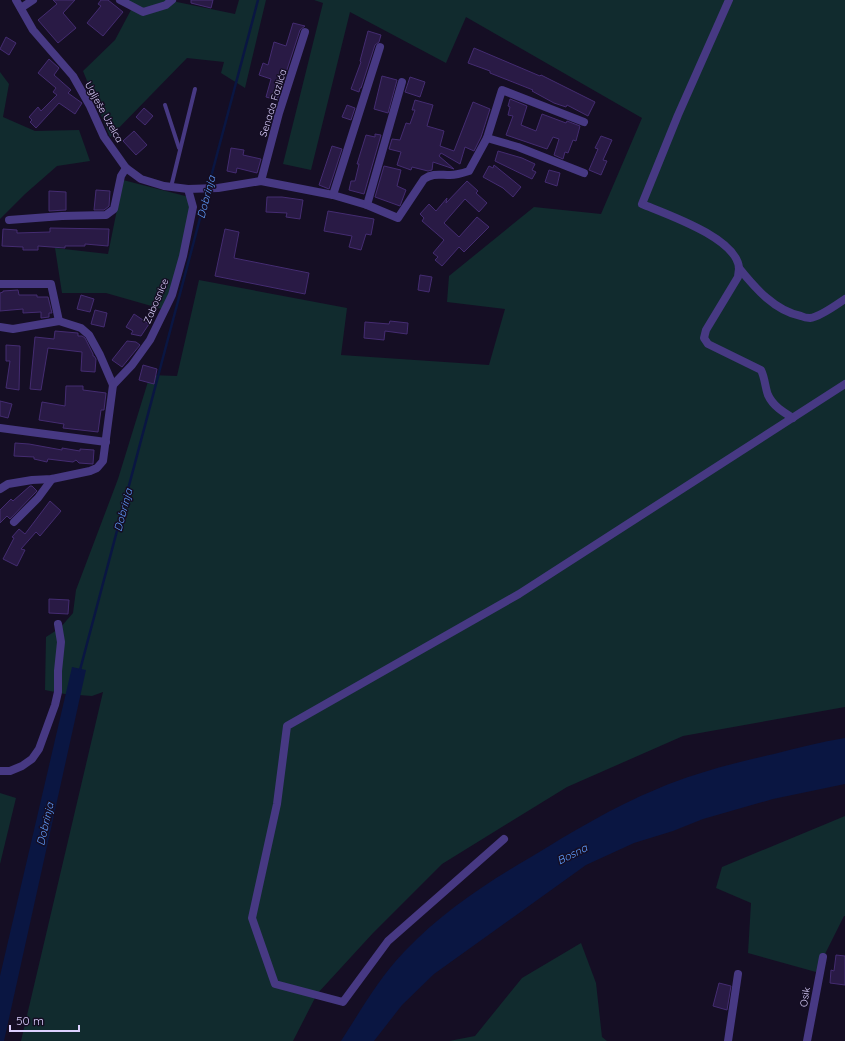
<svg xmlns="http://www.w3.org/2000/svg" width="845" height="1041" font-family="Quicksand,sans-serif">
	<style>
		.green { fill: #112b2e }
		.water { fill: #0a1642 }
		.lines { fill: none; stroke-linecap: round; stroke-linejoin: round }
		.stream { stroke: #0a1642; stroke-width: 2.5 }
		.building { fill: #291a45; stroke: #442c71 }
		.lane { stroke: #473983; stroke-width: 4 }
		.street { stroke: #473983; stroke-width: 8 }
		.labels { text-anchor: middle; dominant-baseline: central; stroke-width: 3; stroke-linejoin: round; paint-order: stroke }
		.street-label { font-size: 10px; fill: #ddd1ff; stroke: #150e24 }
		.water-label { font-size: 11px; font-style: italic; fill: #5f9eff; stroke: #150e24 }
	</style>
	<rect width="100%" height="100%" fill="#150e24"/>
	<g class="green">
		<polygon points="127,0 174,0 177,2 235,14 239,0 266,0 245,88 221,73 224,62 187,58 110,137 83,71 115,40 132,8"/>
		<polygon points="314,0 845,0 845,707 683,736 567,787 442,864 373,933 317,994 293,1041 21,1041 103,692 92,696 65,694 45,690 46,637 60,628 73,613 76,590 118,479 150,375 177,376 199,280 347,308 341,355 489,365 505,309 447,302 449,276 534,207 601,214 642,118 466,17 446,63 350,12 311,170 283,164 323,3"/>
		<polygon points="0,72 9,84 3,117 35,131 79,130 90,161 57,166 25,194 0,219"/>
		<polygon points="123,180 193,198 169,311 106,293 62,293 55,248 108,254"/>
		<polygon points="0,793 16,798 0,864"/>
		<polygon points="845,816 845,916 844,916 816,972 748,953 751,903 716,888 722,867"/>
		<polygon points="581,943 596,983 602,1037 607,1041 449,1041 475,1036 522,978"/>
	</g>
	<g class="water">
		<polygon points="72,667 86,670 4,1041 0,1041 0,976"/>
		<path d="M845 738V784L773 799 703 819 673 831 634 843 586 865 434 974 402 1005 374 1041H341C361 1010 379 978 404 952 442 912 485 884 531 857 572 832 613 807 657 789 694 773 734 763 774 754 797 748 821 742 845 738Z"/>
	</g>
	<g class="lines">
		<polyline class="stream" points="80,670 258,0"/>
	</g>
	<g class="building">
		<polygon points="53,0 75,0 63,13 76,28 58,43 38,20 57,4"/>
		<polygon points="101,0 108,0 123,12 103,36 87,23 101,6 98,4"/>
		<polygon points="191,0 213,0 211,8 191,3"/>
		<polygon points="293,23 305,26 300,30 277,100 266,97 271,79 259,75 263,63 268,65 274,42 286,46"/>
		<polygon points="368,31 381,35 379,42 375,45 361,88 360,88 359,92 351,89 361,62 360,61"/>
		<polygon points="6,37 16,43 9,55 0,49"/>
		<polygon points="474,48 540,76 541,75 595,102 588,116 567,105 566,107 554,103 532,91 533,90 490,73 490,71 468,63"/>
		<polygon points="49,59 59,68 54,75 71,90 68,93 82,103 75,114 59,103 36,128 30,122 32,120 29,117 38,107 41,111 57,95 53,92 56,88 38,73"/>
		<polygon points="382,76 397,80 388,113 374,109"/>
		<polygon points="410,77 425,82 420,97 405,92"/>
		<polygon points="510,99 527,106 521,125 536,131 542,114 566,123 567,121 580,126 576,141 573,140 568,153 565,152 563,159 554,155 559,139 553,137 547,149 506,135 513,116 508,115 510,107 508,106"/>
		<polygon points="415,100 433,105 427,126 444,131 440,146 454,151 473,102 490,109 481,137 474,151 465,147 460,164 441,153 439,156 454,169 433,162 432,170 428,171 412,167 411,170 397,165 401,152 389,149 392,139 400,140 406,123 410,124 415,110 412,110"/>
		<polygon points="347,105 355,108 351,120 342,117"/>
		<polygon points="144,108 153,116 145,125 136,117"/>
		<polygon points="134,131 147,145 136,155 123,141"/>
		<polygon points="375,134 381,135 364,194 349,190 351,181 355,181 359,164 357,164 366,135 375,137"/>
		<polygon points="601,136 612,140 603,160 607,161 601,175 589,170 598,149 595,148"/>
		<polygon points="332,146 342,149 329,189 319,185"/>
		<polygon points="231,148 244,150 243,155 261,159 257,173 237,168 236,173 227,171"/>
		<polygon points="498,151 522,158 535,164 532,170 536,172 532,179 495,161"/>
		<polygon points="494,165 521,187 513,197 503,188 483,177 489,166 493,168"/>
		<polygon points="384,166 401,170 397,186 406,190 400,206 375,197"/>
		<polygon points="549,170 560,173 557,186 545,182"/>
		<polygon points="467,181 478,191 476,193 487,203 479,212 465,199 444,223 459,237 477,217 489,227 464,252 459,247 442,266 435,260 438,257 433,253 444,240 422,221 424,218 420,214 429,204 436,211 447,198 446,203"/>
		<polygon points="96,190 110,191 109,206 104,210 94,210"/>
		<polygon points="49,191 66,192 66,210 49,211"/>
		<polygon points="267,197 282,197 303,200 300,219 286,217 287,213 266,212"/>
		<polygon points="328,211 374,219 371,235 366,234 361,250 349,247 352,236 324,231"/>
		<polygon points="50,228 109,229 108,246 85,244 85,246 65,246 65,248 38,246 38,250 23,250 23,247 2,246 3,229 17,230 17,233 50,232"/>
		<polygon points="225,229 239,232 234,258 309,273 305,294 215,276"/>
		<polygon points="420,275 432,277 429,292 418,290"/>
		<polygon points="18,290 19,295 37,295 37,297 48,297 52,313 49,313 49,317 41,318 41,312 23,313 23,309 0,311 0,293 3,292 3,291"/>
		<polygon points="81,295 94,299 90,312 77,309"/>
		<polygon points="95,310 107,313 104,327 91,324"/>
		<polygon points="134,314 149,324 141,336 131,334 133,331 126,327"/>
		<polygon points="390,321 408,323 407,334 385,331 384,340 364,338 365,322 389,324"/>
		<polygon points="55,331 78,333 78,336 82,336 85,338 93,354 93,356 94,356 96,359 95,372 81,371 82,352 48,348 41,390 30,389 35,337 54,339"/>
		<polygon points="127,341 136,342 140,345 122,367 112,360"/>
		<polygon points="6,345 20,346 19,390 6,388 10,361 6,361"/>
		<polygon points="143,365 157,369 154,384 139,380"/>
		<polygon points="66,386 83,386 83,390 106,393 104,410 101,410 98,432 63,428 64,424 39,420 42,402 65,406"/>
		<polygon points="0,401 12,404 8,418 0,416"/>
		<polygon points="15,443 29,444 62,450 62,448 80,451 80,449 94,450 93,464 79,463 76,460 73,462 48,459 47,462 34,459 34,457 14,456"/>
		<polygon points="30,486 32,486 37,491 34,494 10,519 7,516 0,523 0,510 11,499 13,501"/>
		<polygon points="50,501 61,511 40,536 36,532 21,549 25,550 17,566 3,559 14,538 12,537 19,529 25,534"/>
		<polygon points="49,599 69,600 68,614 49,613"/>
		<polygon points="836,955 845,956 845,985 830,983 831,970 834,971"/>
		<polygon points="719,983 731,986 727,1010 713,1006"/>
	</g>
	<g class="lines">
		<g class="lane">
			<polyline points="165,105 179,148"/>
			<polyline points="171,187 195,89"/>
		</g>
		<g class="street">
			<path d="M16 0 33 30 73 76 90 106 104 137 126 168 141 179 164 186 188 189 218 188 261 181 333 195 367 205 398 218 424 179C433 173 439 175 450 175 457 175 463 173 469 171L487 138 502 90 584 122"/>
			<polyline points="120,0 143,12 166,5 172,0"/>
			<path d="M729 0 678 115 642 204C666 214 737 238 739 268 739 271 738 275 738 277L706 330 704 338 708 344 761 370C765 378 765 387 768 395 773 406 783 412 793 418"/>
			<polyline points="21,8 33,0"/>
			<polyline points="487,138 518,147 584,173"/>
			<polyline points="261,181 279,113 305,32"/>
			<polyline points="333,195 380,47"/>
			<polyline points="367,205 402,82"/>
			<polyline points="9,220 62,216 106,215 114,209 121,176 126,168"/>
			<path d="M739 268C755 288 775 311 801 316 803 317 807 318 810 318 820 317 836 305 845 299"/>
			<polyline points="0,284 51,284 59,321"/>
			<polyline points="0,327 13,329 59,321 81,328 89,335 100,355 113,385"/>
			<polyline points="0,428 106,442"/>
			<polyline points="0,489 8,484 32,480 52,479 90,471 97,468 103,461 113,385 132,365 150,340 172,295 183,256 193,207 188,189"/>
			<polyline points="14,522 38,498 52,479"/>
			<polyline points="0,771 10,771 22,766 32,759 39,749 55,705 58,692 58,671 61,642 58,624"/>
			<polyline points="504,839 388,941 343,1002 275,984 252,918 277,804 287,726 519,594 845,384"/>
			<polyline points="728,1041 738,974"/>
			<polyline points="807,1041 823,957"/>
		</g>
	</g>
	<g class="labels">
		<g class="street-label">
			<text transform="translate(273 103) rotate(-73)">Senada Fazlića</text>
			<text transform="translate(104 112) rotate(61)">Uglješe Uzelca</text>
			<text transform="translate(156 301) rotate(-67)">Zabosnice</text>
			<text transform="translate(805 997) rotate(-80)">Osik</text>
		</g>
		<g class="water-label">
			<text transform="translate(206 197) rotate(-75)">Dobrinja</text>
			<text transform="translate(123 510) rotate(-75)">Dobrinja</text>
			<text transform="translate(45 824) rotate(-77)">Dobrinja</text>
			<text transform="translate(572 854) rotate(-27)">Bosna</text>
		</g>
	</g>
	<path d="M10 1025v6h69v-6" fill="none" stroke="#ddd1ff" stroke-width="2"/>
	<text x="16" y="1025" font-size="12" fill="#ddd1ff" stroke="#150e24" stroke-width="3" paint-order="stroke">50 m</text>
</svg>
